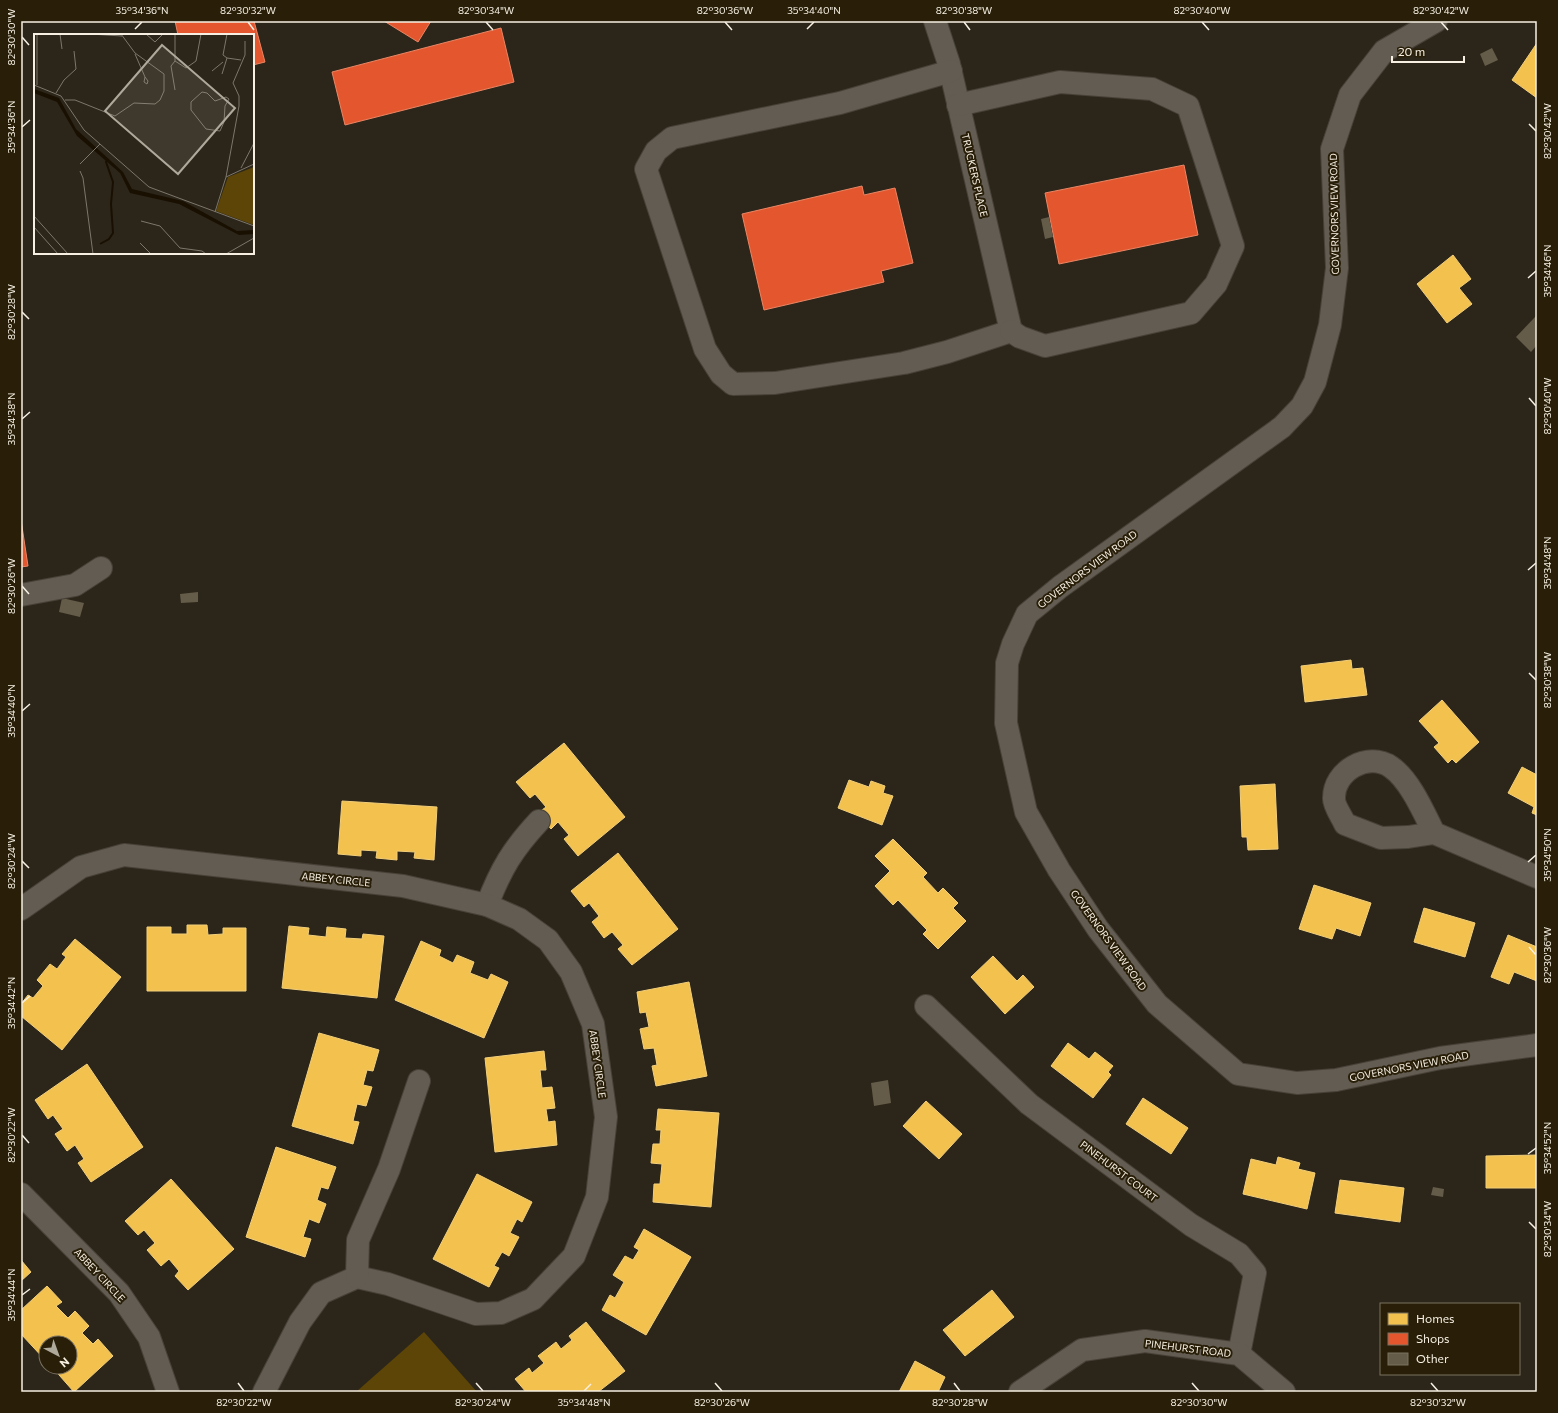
<svg xmlns="http://www.w3.org/2000/svg" width="1558" height="1413" font-family="Commissioner,sans-serif">
	<style>
		.green { fill: #5c4506 }
		.homes { fill: #f2c14e; stroke: #f3cf7a }
		.shops { fill: #e4572e; stroke: #e98564 }
		.building { fill: #645b48 }
		.lines { fill: none; stroke-linecap: round; stroke-linejoin: round }
		.minor-casing { stroke: #474138; stroke-width: 24 }
		.minor { stroke: #625c52; stroke-width: 22 }
		.ticks { fill: none; stroke: #f6efe2; stroke-width: 1.5 }
		.labels { text-anchor: middle; dominant-baseline: central; stroke-width: 4; stroke-linejoin: round; paint-order: stroke }
		.street-label { font-size: 10px; fill: #f6efe2; stroke: #291f09 }
		.inset-river { fill: none; stroke: #1a1002; stroke-width: 2 }
		.inset-road { fill: none; stroke: #7d766a; stroke-width: 1 }
		.view { fill: #afa99c; fill-opacity: 0.15; stroke: #afa99c; stroke-width: 2 }
		.inset-edge { fill: none; stroke: #f6efe2; stroke-width: 2 }
		.neatline { fill: none; stroke: #f6efe2; stroke-width: 1.5 }
		.ticks-label { font-size: 10px; text-anchor: middle; fill: #f6efe2 }
	</style>
	<rect width="100%" height="100%" fill="#2c261a"/>
	<polygon class="green" points="424,1332 477,1392 356,1392"/>
	<g class="homes">
		<polygon points="1537,43 1537,98 1512,80"/>
		<polygon points="1453,255 1471,279 1459,288 1472,304 1447,323 1417,284"/>
		<polygon points="1351,660 1352,669 1363,668 1367,695 1305,702 1301,666"/>
		<polygon points="1442,700 1479,742 1456,763 1452,759 1448,763 1434,747 1439,743 1419,721"/>
		<polygon points="564,743 625,817 578,856 564,839 569,835 558,822 551,829 538,813 546,807 535,794 530,798 516,782"/>
		<polygon points="1522,767 1537,775 1537,815 1532,813 1534,807 1508,793"/>
		<polygon points="849,780 869,787 871,781 885,786 883,793 893,796 882,825 838,808"/>
		<polygon points="1275,784 1278,849 1248,850 1247,837 1242,837 1240,786"/>
		<polygon points="342,801 437,807 434,860 414,858 415,852 397,851 397,860 376,858 377,851 361,850 361,856 338,854"/>
		<polygon points="893,839 927,873 923,877 938,893 943,888 958,903 953,908 966,921 938,949 923,934 927,930 898,900 893,905 875,886 890,871 875,856"/>
		<polygon points="618,853 678,929 632,965 618,949 623,945 612,932 604,938 592,922 599,916 589,903 584,907 571,891"/>
		<polygon points="1314,885 1371,903 1360,936 1336,928 1332,939 1299,929"/>
		<polygon points="1424,908 1475,923 1465,957 1414,942"/>
		<polygon points="187,925 207,925 208,935 223,934 223,928 246,928 246,991 147,991 147,927 171,927 171,934 187,934"/>
		<polygon points="289,926 309,928 308,935 326,937 327,927 346,929 345,938 362,939 363,934 384,936 377,998 282,988"/>
		<polygon points="1508,935 1537,947 1537,981 1514,972 1509,984 1491,977"/>
		<polygon points="75,939 121,977 62,1050 21,1016 21,1004 28,995 33,998 43,986 37,980 50,964 57,969 66,957 62,954"/>
		<polygon points="421,941 441,950 439,956 453,963 457,955 474,962 470,973 488,980 491,974 508,982 484,1038 395,1000"/>
		<polygon points="993,956 1017,981 1023,975 1034,987 1005,1014 971,977"/>
		<polygon points="689,982 707,1076 656,1086 652,1066 657,1065 654,1048 644,1049 640,1029 649,1027 646,1012 640,1013 637,992"/>
		<polygon points="319,1033 379,1050 373,1071 367,1070 363,1085 372,1087 366,1106 357,1104 353,1121 359,1122 353,1144 292,1126"/>
		<polygon points="1068,1043 1089,1059 1095,1052 1113,1066 1108,1072 1111,1075 1093,1098 1051,1066"/>
		<polygon points="544,1051 546,1070 540,1070 542,1088 552,1087 555,1108 546,1109 548,1122 555,1121 557,1145 495,1152 485,1058"/>
		<polygon points="87,1064 143,1147 91,1182 78,1163 84,1159 75,1145 67,1151 55,1134 63,1129 53,1115 48,1119 35,1100"/>
		<polygon points="1143,1098 1188,1128 1171,1154 1126,1124"/>
		<polygon points="926,1101 962,1134 939,1159 903,1126"/>
		<polygon points="658,1109 719,1113 711,1207 653,1202 654,1184 660,1184 662,1164 651,1163 653,1144 660,1144 661,1130 656,1130"/>
		<polygon points="276,1147 336,1167 328,1189 321,1187 317,1200 326,1204 319,1223 309,1219 303,1237 311,1239 305,1257 246,1237"/>
		<polygon points="1537,1155 1537,1188 1486,1188 1486,1156"/>
		<polygon points="1278,1157 1300,1163 1298,1169 1315,1173 1307,1209 1243,1194 1251,1159 1276,1165"/>
		<polygon points="477,1174 532,1202 522,1222 517,1219 510,1233 519,1237 509,1256 502,1252 494,1266 499,1268 489,1287 433,1259"/>
		<polygon points="171,1179 234,1249 188,1290 175,1276 179,1271 169,1259 161,1266 147,1250 155,1243 144,1230 138,1235 125,1221"/>
		<polygon points="1340,1180 1404,1188 1400,1222 1335,1213"/>
		<polygon points="644,1229 691,1257 646,1335 602,1310 610,1295 615,1298 624,1282 613,1275 625,1256 633,1260 639,1250 634,1247"/>
		<polygon points="21,1260 31,1272 21,1281"/>
		<polygon points="47,1286 62,1302 56,1306 68,1318 75,1311 89,1326 82,1333 93,1344 98,1339 113,1356 74,1392 52,1367 70,1367 70,1343 46,1343 46,1361 21,1334 21,1310"/>
		<polygon points="992,1290 1014,1317 965,1356 943,1330"/>
		<polygon points="586,1322 625,1371 598,1392 526,1392 515,1379 529,1368 532,1373 544,1363 538,1356 556,1342 561,1349 572,1340 569,1336"/>
		<polygon points="915,1361 945,1377 938,1392 899,1392"/>
	</g>
	<g class="shops">
		<polygon points="175,21 254,21 265,62 253,65 253,35 178,35"/>
		<polygon points="384,21 431,21 418,42"/>
		<polygon points="501,28 514,82 345,125 332,72"/>
		<polygon points="1184,165 1198,235 1059,264 1045,193"/>
		<polygon points="862,186 864,195 895,188 913,263 881,271 884,282 764,310 742,214"/>
		<polygon points="21,520 28,566 21,567"/>
	</g>
	<g class="building">
		<polygon points="1492,48 1498,60 1485,66 1480,54"/>
		<polygon points="1049,217 1053,237 1045,239 1041,219"/>
		<polygon points="1537,315 1537,345 1531,352 1516,337"/>
		<polygon points="198,592 198,602 181,603 180,594"/>
		<polygon points="62,598 84,603 80,617 59,612"/>
		<polygon points="888,1080 891,1103 874,1106 871,1083"/>
		<polygon points="1433,1187 1444,1189 1443,1197 1431,1195"/>
	</g>
	<g class="lines">
		<defs>
			<g id="minor">
				<polyline points="935,21 949,64 1011,331"/>
				<polyline points="1436,21 1384,51 1350,95 1332,149 1337,268 1330,325 1315,382 1302,406 1282,427 1060,587 1027,614 1013,644 1007,663 1006,723 1026,812 1059,870 1098,929 1157,1004 1238,1074 1297,1083 1336,1080 1440,1058 1537,1045"/>
				<polyline points="951,71 840,103 672,138 656,151 646,169 705,349 721,374 733,384 775,383 904,363 947,352 1011,331"/>
				<polyline points="958,105 1060,82 1152,89 1188,106 1233,246 1216,284 1191,313 1045,346 1020,337 1011,331"/>
				<polyline points="21,595 75,585 101,568"/>
				<path d="M1434 833C1424 813 1410 780 1391 767 1368 751 1333 771 1334 799 1334 806 1342 817 1345 824L1381 838 1408 837 1434 833 1537 877"/>
				<path d="M487 905C501 869 512 850 539 821"/>
				<polyline points="21,909 81,867 124,855 403,886 487,905 519,919 548,940 571,972 593,1024 606,1117 597,1197 574,1256 533,1299 501,1313 476,1314 388,1284 357,1277 321,1293 300,1322 264,1392"/>
				<polyline points="926,1006 1029,1104 1191,1225 1239,1254 1255,1273 1239,1354"/>
				<polyline points="21,1194 119,1293 149,1337 168,1392"/>
				<polyline points="357,1277 358,1240 389,1169 419,1081"/>
				<polyline points="1020,1392 1082,1350 1145,1341 1239,1354 1284,1392"/>
			</g>
		</defs>
		<use href="#minor" class="minor-casing"/>
		<use href="#minor" class="minor"/>
	</g>
	<path class="ticks" d="M248 22 254 30M486 22 493 30M725 22 732 30M964 22 970 30M1202 22 1209 30M1441 22 1448 30M135 29 142 22M807 29 814 22M22 37 29 45M1529 124 1536 131M22 127 30 120M1528 278 1536 271M22 312 29 319M1529 398 1536 406M22 419 30 412M1528 570 1536 563M22 586 29 594M1529 673 1536 680M22 711 30 704M22 861 29 868M1528 862 1536 855M1529 947 1536 955M22 1003 30 996M22 1135 29 1143M1528 1154 1536 1148M1529 1222 1536 1229M22 1295 30 1289M238 1383 244 1391M476 1383 483 1391M715 1383 722 1391M954 1383 960 1391M1192 1383 1199 1391M1431 1383 1438 1391M584 1391 591 1384"/>
	<g class="labels">
		<g class="street-label">
			<text transform="translate(975 175) rotate(77)">TRUCKERS PLACE</text>
			<text transform="translate(1334 214) rotate(-91)">GOVERNORS VIEW ROAD</text>
			<text transform="translate(1087 569) rotate(-37)">GOVERNORS VIEW ROAD</text>
			<text transform="translate(336 879) rotate(6)">ABBEY CIRCLE</text>
			<text transform="translate(1109 940) rotate(54)">GOVERNORS VIEW ROAD</text>
			<text transform="translate(598 1064) rotate(82)">ABBEY CIRCLE</text>
			<text transform="translate(1409 1066) rotate(-11)">GOVERNORS VIEW ROAD</text>
			<text transform="translate(1119 1171) rotate(37)">PINEHURST COURT</text>
			<text transform="translate(100 1275) rotate(47)">ABBEY CIRCLE</text>
			<text transform="translate(1188 1348) rotate(7)">PINEHURST ROAD</text>
		</g>
	</g>
	<g transform="translate(34 34)">
		<rect width="220" height="220" fill="#2c261a"/>
		<path d="M220 133V191L182 177 194 143Z" fill="#5c4506"/>
		<path d="M0 55 25 64 42 95 89 138 98 155 149 167 203 197 220 196V200L205 201 145 170 96 159 86 139 43 102 23 68 0 59Z" fill="#1a1002"/>
		<path class="inset-river" d="M66 210 75 205 79 199 77 170 79 148 72 128 74 125"/>
		<path class="inset-road" d="M3 0V51M26 0 28 15M56 0 88 2M112 0 121 8 129 0M141 0V27L152 34 162 27 167 0M193 0 189 21 193 24M101 20 111 43 110 48 113 50 114 47 111 43M141 27 137 32 141 56M178 37 189 28M188 40 193 24 207 26M0 51 27 62 50 96 115 153 220 192M168 58 173 59 181 67 192 63 195 65 191 72 190 88 186 97 172 95 157 76V68ZM22 59 30 46 42 35 40 17M220 65V79M31 66H41L81 82 100 69 121 70 126 66 130 57V40L101 19 87 0M46 130 66 110M207 134 220 109M46 137 49 144 59 220M192 143 205 72V62L199 49 211 21V7M181 178 192 143 220 130M0 182 34 220M107 187 126 192 146 214 168 217 172 220M0 193 24 220M106 209 117 220M192 220 220 204"/>
		<path class="view" d="M128 11 201 74 144 140 71 77Z"/>
		<rect width="220" height="220" class="inset-edge"/>
	</g>
	<rect width="1558" height="1413" fill="none" stroke="#291f09" stroke-width="44"/>
	<rect x="1380" y="1303" width="140" height="72" fill="#291f09" stroke="#7b7260"/>
	<rect x="1388" y="1313" width="20" height="12" fill="#f2c14e" stroke="#7b7260"/>
	<text x="1416" y="1323" font-size="12" fill="#f6efe2">Homes</text>
	<rect x="1388" y="1333" width="20" height="12" fill="#e4572e" stroke="#7b7260"/>
	<text x="1416" y="1343" font-size="12" fill="#f6efe2">Shops</text>
	<rect x="1388" y="1353" width="20" height="12" fill="#645b48" stroke="#7b7260"/>
	<text x="1416" y="1363" font-size="12" fill="#f6efe2">Other</text>
	<g transform="translate(58 1355) rotate(139)"><circle r="19" fill="#291f09" stroke="#7b7260"/>
	<path d="M0-3L7 15L0 10L-7 15Z" fill="#afa99c"/>
	<text y="-6" font-size="11" font-weight="bold" text-anchor="middle" fill="#f6efe2">N</text>
	</g>
	<path d="M1392 56v6h72v-6" fill="none" stroke="#f6efe2" stroke-width="2"/>
	<text x="1398" y="56" font-size="12" fill="#f6efe2" stroke="#291f09" stroke-width="3" paint-order="stroke">20 m</text>
	<rect x="22" y="22" width="1514" height="1369" class="neatline"/>
	<g class="ticks-label">
		<text x="142" y="14">35°34'36"N</text>
		<text x="248" y="14">82°30'32"W</text>
		<text x="486" y="14">82°30'34"W</text>
		<text x="725" y="14">82°30'36"W</text>
		<text x="814" y="14">35°34'40"N</text>
		<text x="964" y="14">82°30'38"W</text>
		<text x="1202" y="14">82°30'40"W</text>
		<text x="1441" y="14">82°30'42"W</text>
		<text transform="translate(11 37) rotate(-90)" y="4">82°30'30"W</text>
		<text transform="translate(11 127) rotate(-90)" y="4">35°34'36"N</text>
		<text transform="translate(1547 131) rotate(-90)" y="4">82°30'42"W</text>
		<text transform="translate(1547 271) rotate(-90)" y="4">35°34'46"N</text>
		<text transform="translate(11 312) rotate(-90)" y="4">82°30'28"W</text>
		<text transform="translate(1547 406) rotate(-90)" y="4">82°30'40"W</text>
		<text transform="translate(11 419) rotate(-90)" y="4">35°34'38"N</text>
		<text transform="translate(1547 563) rotate(-90)" y="4">35°34'48"N</text>
		<text transform="translate(11 586) rotate(-90)" y="4">82°30'26"W</text>
		<text transform="translate(1547 680) rotate(-90)" y="4">82°30'38"W</text>
		<text transform="translate(11 711) rotate(-90)" y="4">35°34'40"N</text>
		<text transform="translate(1547 855) rotate(-90)" y="4">35°34'50"N</text>
		<text transform="translate(11 861) rotate(-90)" y="4">82°30'24"W</text>
		<text transform="translate(1547 955) rotate(-90)" y="4">82°30'36"W</text>
		<text transform="translate(11 1003) rotate(-90)" y="4">35°34'42"N</text>
		<text transform="translate(11 1135) rotate(-90)" y="4">82°30'22"W</text>
		<text transform="translate(1547 1148) rotate(-90)" y="4">35°34'52"N</text>
		<text transform="translate(1547 1229) rotate(-90)" y="4">82°30'34"W</text>
		<text transform="translate(11 1295) rotate(-90)" y="4">35°34'44"N</text>
		<text x="244" y="1406">82°30'22"W</text>
		<text x="483" y="1406">82°30'24"W</text>
		<text x="584" y="1406">35°34'48"N</text>
		<text x="722" y="1406">82°30'26"W</text>
		<text x="960" y="1406">82°30'28"W</text>
		<text x="1199" y="1406">82°30'30"W</text>
		<text x="1438" y="1406">82°30'32"W</text>
	</g>
</svg>
